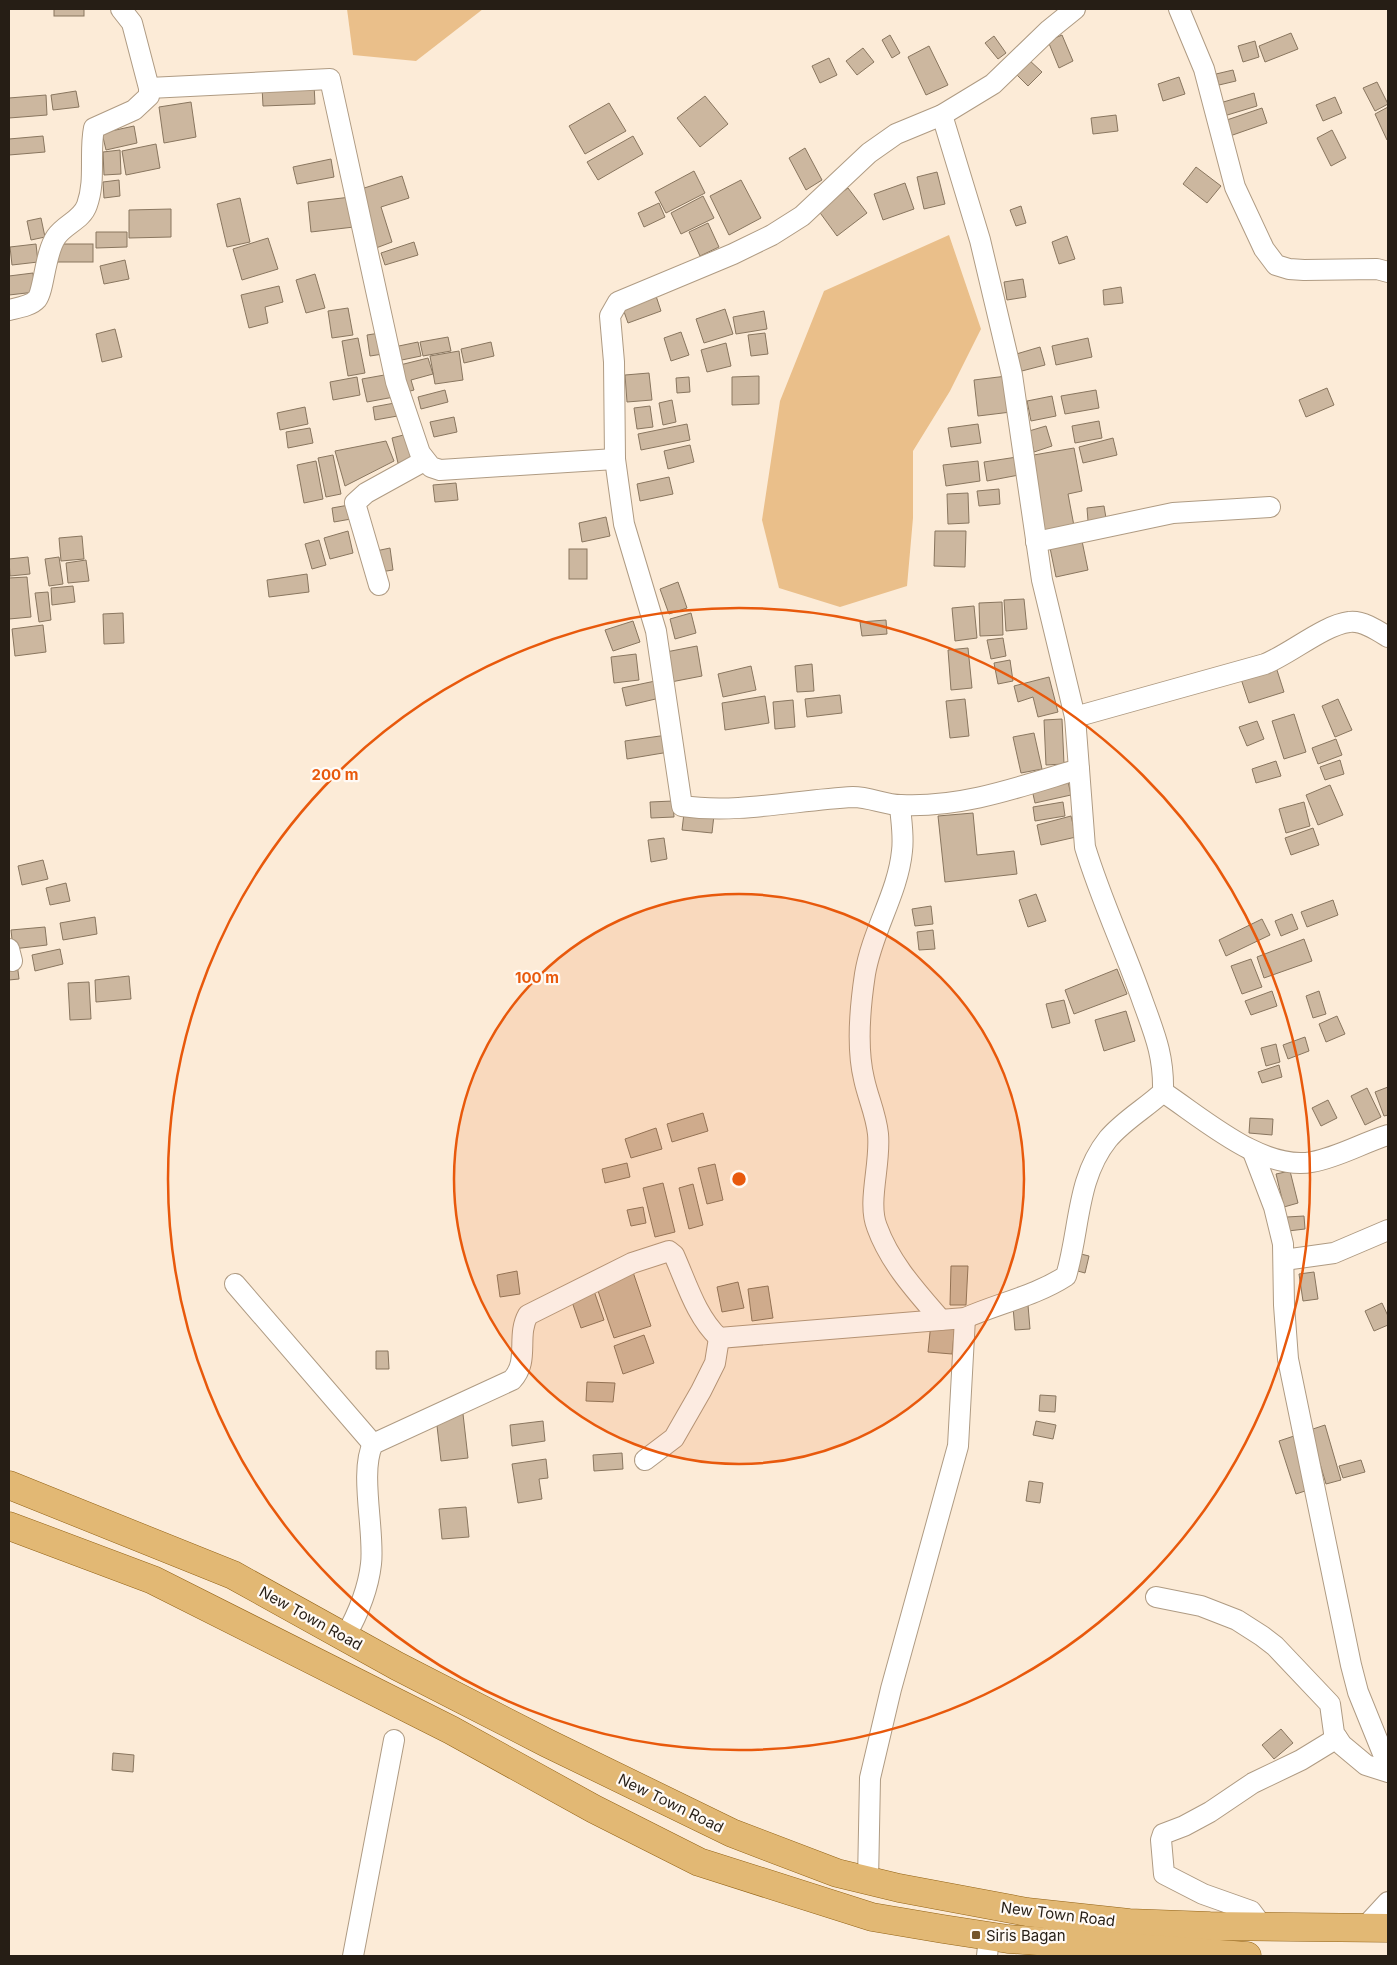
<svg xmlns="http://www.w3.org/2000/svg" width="1397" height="1965" font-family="Inter,sans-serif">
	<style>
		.water { fill: #eabf8a }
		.building { fill: #ccb79f; stroke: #89765f }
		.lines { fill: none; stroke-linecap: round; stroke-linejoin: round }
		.street-casing { stroke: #af9b83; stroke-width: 22 }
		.primary-casing { stroke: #936316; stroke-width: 29 }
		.street { stroke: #fff; stroke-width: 20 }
		.primary { stroke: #e2b874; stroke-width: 28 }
		.ring { fill: none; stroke: #e8590c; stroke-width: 2.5 }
		.poi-dot { fill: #75552b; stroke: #fffaf5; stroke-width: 2 }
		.labels { text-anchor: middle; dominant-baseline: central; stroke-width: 4.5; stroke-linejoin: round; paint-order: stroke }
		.street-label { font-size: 15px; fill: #261e15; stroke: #fffaf5 }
		.poi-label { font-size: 15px; fill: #261e15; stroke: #fffaf5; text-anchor: start }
		.centre { fill: #e8590c; stroke: #fffaf5; stroke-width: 2.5 }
		.ring-label { font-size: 15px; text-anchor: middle; font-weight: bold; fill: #e8590c; stroke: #fffaf5; stroke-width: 4.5; stroke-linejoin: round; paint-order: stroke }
	</style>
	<rect width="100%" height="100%" fill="#fcebd7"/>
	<g class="water">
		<polygon points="347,9 483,9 416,61 353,55"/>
		<polygon points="949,235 981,329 950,391 913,451 913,518 907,586 840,607 779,588 762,520 780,401 824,291"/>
	</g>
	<g class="building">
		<rect x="54" y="9" width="30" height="7"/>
		<polygon points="1291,33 1298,49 1265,62 1259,46"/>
		<polygon points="890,35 900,53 892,58 882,40"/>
		<polygon points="1062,35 1073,61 1059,68 1048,41"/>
		<polygon points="994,36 1006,53 998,59 985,43"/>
		<polygon points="1255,41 1259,57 1243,62 1238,46"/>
		<polygon points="929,46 948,85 926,95 908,57"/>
		<polygon points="863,48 874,62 857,75 846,61"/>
		<polygon points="829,58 837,75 820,83 812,66"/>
		<polygon points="1028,59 1042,72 1028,86 1015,73"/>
		<polygon points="1233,70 1236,81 1219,85 1216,74"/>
		<polygon points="1179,77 1185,94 1163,101 1158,84"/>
		<polygon points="1377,82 1388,104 1375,111 1363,88"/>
		<polygon points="314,84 315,104 263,106 262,87"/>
		<polygon points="76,91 79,107 53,110 51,95"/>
		<polygon points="1254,93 1257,106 1224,116 1220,103"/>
		<polygon points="46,95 47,115 9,118 9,98"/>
		<polygon points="705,96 728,124 700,147 677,118"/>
		<polygon points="1335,97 1342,113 1323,121 1316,105"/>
		<polygon points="191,102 196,137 164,143 159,107"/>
		<polygon points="609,103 626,131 585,154 569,126"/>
		<polygon points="1388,107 1388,139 1387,140 1375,114"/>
		<polygon points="1262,108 1267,123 1227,137 1221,122"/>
		<polygon points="1116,115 1118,131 1093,134 1091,118"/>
		<polygon points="134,126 137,143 106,150 102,133"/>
		<polygon points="1332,130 1346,158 1331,166 1317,138"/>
		<polygon points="43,136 45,152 9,155 9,139"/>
		<polygon points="633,136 643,154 598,180 587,162"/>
		<polygon points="156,144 160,168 126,175 122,151"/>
		<polygon points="805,148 822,180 806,190 789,158"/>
		<polygon points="120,150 121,174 104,175 103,152"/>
		<polygon points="331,159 334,177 297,184 293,167"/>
		<polygon points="1196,167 1221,186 1207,203 1183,184"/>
		<polygon points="694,171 705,193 666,213 655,192"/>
		<polygon points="937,172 945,204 924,209 917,177"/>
		<polygon points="402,176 409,198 381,207 392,242 376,248 358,190"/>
		<polygon points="119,180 120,196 104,198 103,182"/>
		<polygon points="741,180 761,218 729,235 710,196"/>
		<polygon points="905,183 914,209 883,220 874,194"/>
		<polygon points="848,188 867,213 837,236 818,210"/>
		<polygon points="703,196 714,218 681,234 671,213"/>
		<polygon points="351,197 354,227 311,232 308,202"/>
		<polygon points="240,198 250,242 227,247 217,204"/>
		<polygon points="659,203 665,217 644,227 638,213"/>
		<polygon points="1021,206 1026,223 1016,226 1010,210"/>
		<polygon points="171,209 171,237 129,238 129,210"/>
		<polygon points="41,218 45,237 31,240 27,221"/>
		<polygon points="708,223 719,247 700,256 689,232"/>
		<polygon points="96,232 127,232 127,247 96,248"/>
		<polygon points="1067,236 1075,259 1059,264 1052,242"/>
		<polygon points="268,238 278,269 242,280 233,249"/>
		<polygon points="414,242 418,255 385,265 381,253"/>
		<polygon points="36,244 38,262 12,265 10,247"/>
		<rect x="57" y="244" width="36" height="18"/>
		<polygon points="125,260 129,279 104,284 100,266"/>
		<polygon points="33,273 35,292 9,295 9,276"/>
		<polygon points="315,274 325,308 306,313 296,280"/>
		<polygon points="1023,279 1026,297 1007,300 1004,282"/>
		<polygon points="279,286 283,302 265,307 268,323 249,328 241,295"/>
		<polygon points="1121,287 1123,303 1104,305 1103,290"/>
		<polygon points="655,293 661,311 628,323 622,306"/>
		<polygon points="348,308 353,335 332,338 328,311"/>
		<polygon points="725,309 733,334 704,343 696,319"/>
		<polygon points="764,311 767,329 736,334 733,317"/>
		<polygon points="115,329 122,357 102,362 96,334"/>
		<polygon points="681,332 689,355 671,361 664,338"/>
		<polygon points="380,333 383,354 370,356 367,335"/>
		<polygon points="765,333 768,354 751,356 748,335"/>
		<polygon points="448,337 451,351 423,356 420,342"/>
		<polygon points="358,338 365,373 348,376 342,341"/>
		<polygon points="1088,338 1092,357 1056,365 1052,346"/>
		<polygon points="418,342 421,356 397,361 394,347"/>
		<polygon points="491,342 494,356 464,363 461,349"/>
		<polygon points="726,343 731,366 707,372 701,350"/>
		<polygon points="1040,347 1045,365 1018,372 1013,355"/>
		<polygon points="459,351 463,380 435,384 430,356"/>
		<polygon points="428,358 433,374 411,380 414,390 403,393 396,366"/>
		<polygon points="649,373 652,400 627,402 625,375"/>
		<polygon points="390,374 394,397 367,402 362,379"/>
		<polygon points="759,376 759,404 732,405 732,377"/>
		<polygon points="1007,376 1011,412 978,416 974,380"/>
		<polygon points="357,377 360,395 333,400 330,382"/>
		<polygon points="689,377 690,392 677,393 676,378"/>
		<polygon points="1327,388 1334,405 1306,417 1299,400"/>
		<polygon points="445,390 448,402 421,409 418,397"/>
		<polygon points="1096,390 1099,408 1065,414 1061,396"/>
		<polygon points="1052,396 1056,416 1031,421 1027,401"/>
		<polygon points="672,400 676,422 663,425 659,403"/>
		<polygon points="400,402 403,415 375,420 373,407"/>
		<polygon points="650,406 653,427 637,429 634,408"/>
		<polygon points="305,407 308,424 280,430 277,413"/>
		<polygon points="454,417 457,432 434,437 430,422"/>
		<polygon points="1099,421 1102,438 1075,443 1072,426"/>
		<polygon points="687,424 690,440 641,450 638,434"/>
		<polygon points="978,424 981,443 951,447 948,428"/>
		<polygon points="1046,426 1052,446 1034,452 1029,431"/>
		<polygon points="310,428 313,443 288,448 286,432"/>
		<polygon points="411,433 417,458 398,463 392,438"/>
		<polygon points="1113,438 1117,455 1083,463 1079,447"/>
		<polygon points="386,441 394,461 345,486 335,451"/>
		<polygon points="690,445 694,462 668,469 664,451"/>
		<polygon points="1074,448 1082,491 1068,494 1074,526 1041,531 1028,456"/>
		<polygon points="333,455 341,494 326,497 318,458"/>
		<polygon points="1017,457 1019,475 987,481 984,462"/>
		<polygon points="316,461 323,499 304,503 297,465"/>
		<polygon points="978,461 980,481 946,486 943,465"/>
		<polygon points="669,477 673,494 640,501 637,484"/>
		<polygon points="456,483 458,500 435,502 433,485"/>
		<polygon points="999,489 1000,504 979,506 977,491"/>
		<polygon points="968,493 969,523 948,524 947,494"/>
		<polygon points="349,505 351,519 334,522 332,508"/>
		<polygon points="1104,506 1106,518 1088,521 1087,508"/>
		<polygon points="606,517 610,536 582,542 579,523"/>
		<polygon points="348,531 353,553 330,559 324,538"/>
		<polygon points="935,531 966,531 965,567 934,566"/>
		<polygon points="82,536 84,559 61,561 59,538"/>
		<polygon points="319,540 326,565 312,569 305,544"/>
		<polygon points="1082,541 1088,570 1056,577 1050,548"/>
		<polygon points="390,548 393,570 380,572 376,551"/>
		<rect x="569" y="549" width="18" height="30"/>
		<polygon points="28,557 30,574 10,576 9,559"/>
		<polygon points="59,557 63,584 49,586 45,559"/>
		<polygon points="86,560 89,581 68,583 66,563"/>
		<polygon points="307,574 309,592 269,597 267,580"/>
		<polygon points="27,577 31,617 9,619 9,578"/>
		<polygon points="678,582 687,608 669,614 660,589"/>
		<polygon points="73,586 75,602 52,605 51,588"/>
		<polygon points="48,592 51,620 39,622 35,593"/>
		<polygon points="1024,599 1027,629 1006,631 1004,600"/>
		<polygon points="1002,602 1003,635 980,636 979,603"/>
		<polygon points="974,606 977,638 955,641 952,608"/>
		<polygon points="123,613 124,643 104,644 103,614"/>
		<polygon points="691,613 696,633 675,639 670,619"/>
		<polygon points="886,620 887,634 862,636 860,622"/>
		<polygon points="633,621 640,642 613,651 605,630"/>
		<polygon points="43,625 46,652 15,656 12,629"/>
		<polygon points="1003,638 1006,656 991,659 987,640"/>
		<polygon points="697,646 702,676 671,682 666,652"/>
		<polygon points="968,648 972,688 951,690 948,650"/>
		<polygon points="636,654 639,680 614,683 611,657"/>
		<polygon points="1010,660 1013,681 998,684 994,663"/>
		<polygon points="812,664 814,691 797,692 795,666"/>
		<polygon points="751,666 756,690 723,697 718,674"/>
		<polygon points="1276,667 1284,692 1249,703 1241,679"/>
		<polygon points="1049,677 1058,712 1038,717 1033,697 1018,702 1014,686"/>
		<polygon points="660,680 664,697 626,706 622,688"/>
		<polygon points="840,695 842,713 807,717 805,699"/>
		<polygon points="765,696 769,723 725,730 722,703"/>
		<polygon points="965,699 969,736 950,738 946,701"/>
		<polygon points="1338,699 1352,730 1335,737 1322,706"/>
		<polygon points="793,700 795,727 775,729 773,702"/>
		<polygon points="1294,714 1306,752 1284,759 1272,721"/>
		<polygon points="1062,719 1064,764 1046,765 1044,720"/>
		<polygon points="1257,721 1264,739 1247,746 1239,727"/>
		<polygon points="1034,733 1042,769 1021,773 1013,737"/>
		<polygon points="667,735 669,752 627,759 625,741"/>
		<polygon points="1336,739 1342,755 1318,764 1312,748"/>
		<polygon points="1340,760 1344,774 1325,780 1320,767"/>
		<polygon points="1276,761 1281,776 1256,783 1252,769"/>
		<polygon points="1067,777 1071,795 1035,803 1031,785"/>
		<polygon points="1330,785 1343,815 1318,825 1306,795"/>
		<polygon points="673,801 674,817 651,818 650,802"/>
		<polygon points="1063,802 1065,816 1035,821 1033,807"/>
		<polygon points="1304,802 1310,826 1286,833 1279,809"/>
		<polygon points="684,813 714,815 712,833 682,830"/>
		<polygon points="973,813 977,855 1014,851 1017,874 945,882 938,816"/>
		<polygon points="1071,816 1076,837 1041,845 1037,825"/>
		<polygon points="1313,828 1319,845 1291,855 1285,838"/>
		<polygon points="664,838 667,859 651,862 648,840"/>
		<polygon points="43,860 48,879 22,885 18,866"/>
		<polygon points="66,883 70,901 50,905 46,888"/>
		<polygon points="1036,894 1046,921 1028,927 1019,900"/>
		<polygon points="1333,900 1338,915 1307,927 1301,912"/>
		<polygon points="931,906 933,924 915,926 912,909"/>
		<polygon points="1292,914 1298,929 1281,936 1275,921"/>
		<polygon points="95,917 97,934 63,940 60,923"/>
		<polygon points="1262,919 1270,935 1226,956 1219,940"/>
		<polygon points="45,927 47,945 13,949 11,930"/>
		<polygon points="933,930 935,949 919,950 917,932"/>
		<polygon points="1304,939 1312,961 1264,978 1257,957"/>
		<polygon points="60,949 63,964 35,971 32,955"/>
		<polygon points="1251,959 1262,987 1242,994 1231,966"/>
		<polygon points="17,963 19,979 9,980 9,965"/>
		<polygon points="1117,969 1127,994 1074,1014 1065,990"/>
		<polygon points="129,976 131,999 96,1002 95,980"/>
		<polygon points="89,982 91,1019 70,1020 68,983"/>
		<polygon points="1272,991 1277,1006 1251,1015 1245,1001"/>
		<polygon points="1319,991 1326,1014 1313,1018 1306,996"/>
		<polygon points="1064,1000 1070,1023 1052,1028 1046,1004"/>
		<polygon points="1126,1011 1135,1041 1104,1051 1095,1020"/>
		<polygon points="1337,1016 1345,1034 1326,1042 1319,1024"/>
		<polygon points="1305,1037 1309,1051 1288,1059 1283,1045"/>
		<polygon points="1276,1044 1280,1062 1266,1066 1261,1048"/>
		<polygon points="1279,1065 1282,1077 1262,1083 1258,1072"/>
		<polygon points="1388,1087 1388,1115 1384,1116 1375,1092"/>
		<polygon points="1367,1088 1381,1117 1365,1125 1351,1096"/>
		<polygon points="1328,1100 1337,1118 1321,1126 1312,1108"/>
		<polygon points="703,1113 708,1131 672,1142 667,1124"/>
		<polygon points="1250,1118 1273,1119 1272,1135 1249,1133"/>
		<polygon points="656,1128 662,1149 631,1158 625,1139"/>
		<polygon points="627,1163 630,1177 605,1183 602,1169"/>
		<polygon points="715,1164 723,1200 707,1204 698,1168"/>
		<polygon points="1290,1171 1298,1203 1284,1207 1276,1174"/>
		<polygon points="663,1183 675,1232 655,1237 643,1188"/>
		<polygon points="693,1184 703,1225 689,1229 679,1188"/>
		<polygon points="643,1207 646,1223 631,1226 627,1210"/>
		<polygon points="1304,1216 1305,1229 1288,1231 1287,1217"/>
		<polygon points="1077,1253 1089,1256 1085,1273 1074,1270"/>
		<polygon points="951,1266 968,1266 966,1305 950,1305"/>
		<polygon points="517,1271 520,1294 500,1297 497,1275"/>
		<polygon points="633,1272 651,1326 614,1338 596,1285"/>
		<polygon points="1314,1272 1318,1299 1303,1301 1299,1274"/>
		<polygon points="738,1282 744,1308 722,1312 717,1287"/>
		<polygon points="768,1286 773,1318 752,1321 748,1289"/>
		<polygon points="593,1288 604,1320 581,1328 570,1296"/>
		<polygon points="1382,1303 1388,1316 1388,1325 1374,1331 1365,1311"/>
		<polygon points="1028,1305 1030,1329 1015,1330 1013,1307"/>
		<polygon points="931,1323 955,1325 952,1354 928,1352"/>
		<polygon points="644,1335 654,1363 623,1374 614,1346"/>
		<polygon points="376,1351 388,1351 389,1369 376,1369"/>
		<polygon points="587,1382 615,1383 613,1402 586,1401"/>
		<polygon points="1040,1395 1056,1396 1055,1412 1039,1411"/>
		<polygon points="463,1414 468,1458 441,1461 436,1417"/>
		<polygon points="543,1421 545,1441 512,1446 510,1425"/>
		<polygon points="1036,1421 1056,1425 1053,1439 1033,1435"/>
		<polygon points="1325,1425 1341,1480 1326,1484 1310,1430"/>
		<polygon points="1294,1436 1311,1489 1296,1494 1279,1441"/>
		<polygon points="622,1453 623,1469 594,1471 593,1455"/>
		<polygon points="546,1459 548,1478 539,1479 542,1499 518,1503 512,1464"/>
		<polygon points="1361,1460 1365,1472 1343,1478 1339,1466"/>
		<polygon points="1029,1481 1043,1483 1040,1503 1026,1501"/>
		<polygon points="466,1507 469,1537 442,1539 439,1509"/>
		<polygon points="1281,1729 1293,1743 1274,1759 1262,1745"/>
		<polygon points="113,1753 134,1755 133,1772 112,1770"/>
	</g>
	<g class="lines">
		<defs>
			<g id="street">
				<path d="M1075 9 1049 30 993 84 942 115 896 134 869 153 802 216 772 235 733 254 618 302 610 316 614 362 615 459 624 524 656 631 682 806C738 814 796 800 853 797 870 797 885 805 901 805 963 808 1022 786 1079 769"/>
				<polyline points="1179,9 1204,69 1235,187 1264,249 1276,265 1289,269 1304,270 1377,269 1388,272"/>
				<polyline points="149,88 330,79 396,382 420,453 431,467 440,470 615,459"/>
				<path d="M9 310C17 308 31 306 37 299 44 290 45 253 56 237 65 224 82 220 87 205 96 180 89 153 94 128L134 110 149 96V88L132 23 121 9"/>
				<polyline points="1036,542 1173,513 1270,507"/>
				<polyline points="379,585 355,503 366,493 424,461"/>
				<path d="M1075 717 1265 664C1290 654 1324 625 1349 622 1362 620 1377 630 1388 637"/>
				<path d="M900 806C901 820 904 836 902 851 898 893 872 931 865 974 860 1007 856 1046 864 1079 868 1098 876 1114 878 1134 881 1164 867 1202 877 1227 890 1263 916 1291 941 1320"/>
				<polyline points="9,949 12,961"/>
				<path d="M1163 1092C1204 1119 1262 1171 1312 1162 1339 1157 1362 1143 1388 1135"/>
				<polyline points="1253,1152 1274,1207 1283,1244 1284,1305 1288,1359 1351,1665 1358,1692 1388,1766"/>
				<polyline points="1284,1260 1334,1253 1388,1230"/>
				<polyline points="235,1284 373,1444"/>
				<polyline points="645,1460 674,1438 701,1391 715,1363 719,1338"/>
				<polyline points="1156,1597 1201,1606 1237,1620 1262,1636 1275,1646 1330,1704 1334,1733 1342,1745 1366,1765 1388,1772"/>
				<path d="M345 1637C358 1614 368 1591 371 1564 375 1533 359 1471 373 1444L512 1380C530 1361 516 1336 528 1315L632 1263 669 1251 674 1255C687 1284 696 1316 719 1338L965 1318C999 1303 1035 1296 1066 1276 1080 1230 1076 1179 1108 1139 1124 1120 1146 1108 1163 1092 1164 1056 1155 1035 1143 1002 1125 950 1101 900 1085 847L1075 717 1042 580 1012 375 980 240 942 115"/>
				<polyline points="868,1881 870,1778 891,1689 958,1446 965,1318"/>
				<polyline points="1263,1927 1251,1911 1203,1894 1164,1874 1161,1840 1163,1834 1184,1826 1210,1812 1253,1783 1301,1760 1337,1738"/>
				<polyline points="1365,1927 1388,1902"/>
				<polyline points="353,1956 394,1740"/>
				<polyline points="987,1956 989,1937"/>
			</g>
			<g id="primary">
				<polyline points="9,1485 233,1575 397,1666 547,1743 732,1833 837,1873 899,1888 1027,1912 1129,1923 1210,1926 1388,1928"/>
				<polyline points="9,1526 153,1580 451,1730 594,1809 699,1862 872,1917 943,1929 1008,1939 1247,1956"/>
			</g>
		</defs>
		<use href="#street" class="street-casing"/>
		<use href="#primary" class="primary-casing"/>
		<use href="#street" class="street"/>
		<use href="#primary" class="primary"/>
	</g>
	<circle cx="739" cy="1179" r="285" fill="#e8590c" fill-opacity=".12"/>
	<g class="ring">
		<circle cx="739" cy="1179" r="285"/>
		<circle cx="739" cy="1179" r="571"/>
	</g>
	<rect class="poi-dot" x="971" y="1930" width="10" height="10" rx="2.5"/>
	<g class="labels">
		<g class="street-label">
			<text transform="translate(311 1618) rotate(29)">New Town Road</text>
			<text transform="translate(671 1803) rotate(26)">New Town Road</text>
			<text transform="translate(1058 1914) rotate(7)">New Town Road</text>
		</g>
		<g class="poi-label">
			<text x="986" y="1935">Siris Bagan</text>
		</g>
	</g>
	<circle cx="739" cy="1179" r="8" class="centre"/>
	<g class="ring-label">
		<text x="335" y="780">200 m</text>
		<text x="537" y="983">100 m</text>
	</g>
	<rect width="1397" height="1965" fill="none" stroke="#261e15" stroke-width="20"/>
</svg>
